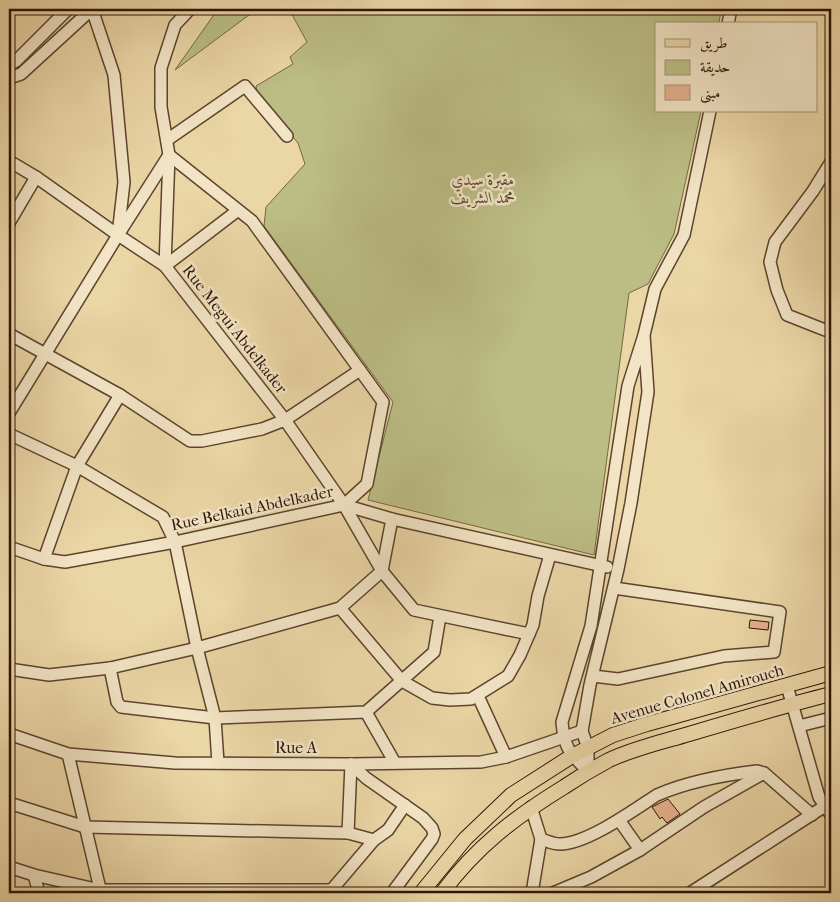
<svg xmlns="http://www.w3.org/2000/svg" width="840" height="902" font-family="'IM FELL French Canon',Amiri,serif">
	<style>
		.green { fill: #bbbd84; stroke: #746845 }
		.building { fill: #e7b08e; stroke: #2d1406 }
		.lines { fill: none; stroke-linecap: round; stroke-linejoin: round }
		.minor-casing { stroke: #5c442e; stroke-width: 14 }
		.major-casing { stroke: #2d1406; stroke-width: 16 }
		.minor { stroke: #f2e4c5; stroke-width: 11 }
		.major { stroke: #ebd6a6; stroke-width: 14 }
		.labels { text-anchor: middle; dominant-baseline: central; stroke-width: 5; stroke-linejoin: round; paint-order: stroke }
		.park-label { font-size: 16px; font-style: italic; fill: #58472c; stroke: #f2e4c5 }
		.street-label { font-size: 16px; fill: #2d1406; stroke: #f2e4c5 }
	</style>
	<rect width="100%" height="100%" fill="#ebd6a6"/>
	<filter id="stains"><feTurbulence type="fractalNoise" baseFrequency=".004" numOctaves="4"/><feColorMatrix values="0 0 0 0 .2 0 0 0 0 .09 0 0 0 0 .02 0 0 0 .5 -.17"/></filter>
	<radialGradient id="worn" r=".72"><stop offset=".6" stop-color="#630" stop-opacity="0"/><stop offset="1" stop-color="#630" stop-opacity=".3"/></radialGradient>
	<g class="green">
		<polygon points="218,9 257,9 175,70"/>
		<polygon points="289,9 721,9 719,24 656,24 656,111 701,111 674,234 648,284 629,293 594,555 368,500 393,402 264,226 266,207 305,164 298,143 258,97 256,86 293,64 290,57 307,42"/>
	</g>
	<g class="building">
		<polygon points="750,620 769,622 768,630 749,628"/>
		<polygon points="668,799 680,814 667,823 662,817 660,819 652,807"/>
	</g>
	<g class="lines">
		<defs>
			<g id="minor">
				<polyline points="728,24 731,9"/>
				<polyline points="9,65 16,61 68,9"/>
				<polyline points="9,78 21,74 92,9"/>
				<polyline points="167,140 245,86 287,136"/>
				<polyline points="9,161 36,177 118,235 165,266 285,420 344,505 382,571 414,610 529,634"/>
				<polyline points="831,162 813,191 775,242 770,262 777,290 787,315 825,330 831,329"/>
				<polyline points="9,223 36,177"/>
				<polyline points="118,235 169,155 252,221 383,402 367,484 344,505"/>
				<polyline points="165,266 169,155 161,107 161,68 175,25 190,9"/>
				<polyline points="165,266 237,211"/>
				<polyline points="9,334 120,395 190,441 202,441 262,429 285,420 360,370"/>
				<path d="M644 335 648 392 631 503 618 569 590 685 582 731 588 748V771C570 754 564 748 562 722L591 626 628 386 644 335 655 289 684 235 710 111"/>
				<polyline points="9,413 118,235 124,182 114,75 92,9"/>
				<polyline points="9,434 77,466 163,517 175,542 197,648 215,718 218,763"/>
				<polyline points="9,547 44,559 65,562 175,542 344,505 392,519 607,567"/>
				<polyline points="44,559 77,466 120,395"/>
				<polyline points="340,608 402,681 432,698 450,700 471,699 508,676 520,655 533,625 538,596 550,555"/>
				<polyline points="110,668 117,702 121,707 215,718 366,712 434,652 440,616"/>
				<polyline points="9,669 49,675 110,668 197,648 340,608 382,571 392,519"/>
				<polyline points="593,676 618,679 724,656 774,652 780,612 614,588"/>
				<polyline points="787,686 819,797 831,815"/>
				<polyline points="478,696 506,757"/>
				<polyline points="366,712 395,763"/>
				<polyline points="799,726 831,718"/>
				<polyline points="9,734 68,754 175,763 351,764 481,762 506,757 582,731"/>
				<polyline points="68,754 101,893"/>
				<polyline points="351,764 366,778 423,818 432,828 434,834 432,839 392,893"/>
				<polyline points="9,803 85,827 348,833 374,840"/>
				<path d="M531 807 541 839C547 841 553 844 560 844 587 844 634 810 657 795 689 781 723 775 757 771L764 773 812 815"/>
				<polyline points="619,820 640,850"/>
				<polyline points="348,833 351,764"/>
				<polyline points="9,867 34,875 100,890 331,890"/>
				<polyline points="34,875 39,893"/>
				<polyline points="329,893 374,840 388,830 405,805"/>
				<polyline points="532,893 541,839"/>
				<polyline points="553,893 591,877 640,850 704,807 764,773"/>
				<polyline points="690,893 825,806"/>
			</g>
			<g id="major">
				<polyline points="421,893 465,839 511,795 572,756 613,735 647,724 831,673"/>
				<path d="M442 893C476 847 515 817 564 787 579 777 594 768 609 760 635 748 662 742 689 734 736 720 783 706 831 694"/>
			</g>
		</defs>
		<use href="#minor" class="minor-casing"/>
		<use href="#major" class="major-casing"/>
		<use href="#minor" class="minor"/>
		<use href="#major" class="major"/>
	</g>
	<g class="labels">
		<g class="park-label">
			<text x="483" y="179">مقبرة سيدي<tspan x="483" dy="18">محمد الشريف</tspan></text>
		</g>
		<g class="street-label">
			<text transform="translate(235 329) rotate(52)">Rue Megui Abdelkader</text>
			<text transform="translate(252 508) rotate(-12)">Rue Belkaid Abdelkader</text>
			<text transform="translate(697 694) rotate(-16)">Avenue Colonel Amirouch</text>
			<text x="296" y="747">Rue A</text>
		</g>
	</g>
	<rect width="840" height="902" fill="none" stroke="#ebd6a6" stroke-width="30"/>
	<rect x="10" y="10" width="820" height="882" fill="none" stroke="#2d1406" stroke-width="2.5"/>
	<rect x="15" y="15" width="810" height="872" fill="none" stroke="#2d1406"/>
	<rect x="655" y="22" width="162" height="90" fill="#f2e4c5" stroke="#a39179"/>
	<rect x="665" y="39" width="25" height="8" fill="#ebd6a6" stroke="#a39179"/>
	<text x="700" y="48" font-size="15" fill="#2d1406">طريق</text>
	<rect x="665" y="60" width="25" height="15" fill="#bbbd84" stroke="#a39179"/>
	<text x="700" y="72" font-size="15" fill="#2d1406">حديقة</text>
	<rect x="665" y="85" width="25" height="15" fill="#e7b08e" stroke="#a39179"/>
	<text x="700" y="98" font-size="15" fill="#2d1406">مبنى</text>
	<rect width="100%" height="100%" filter="url(#stains)"/>
	<rect width="100%" height="100%" fill="url(#worn)"/>
</svg>
